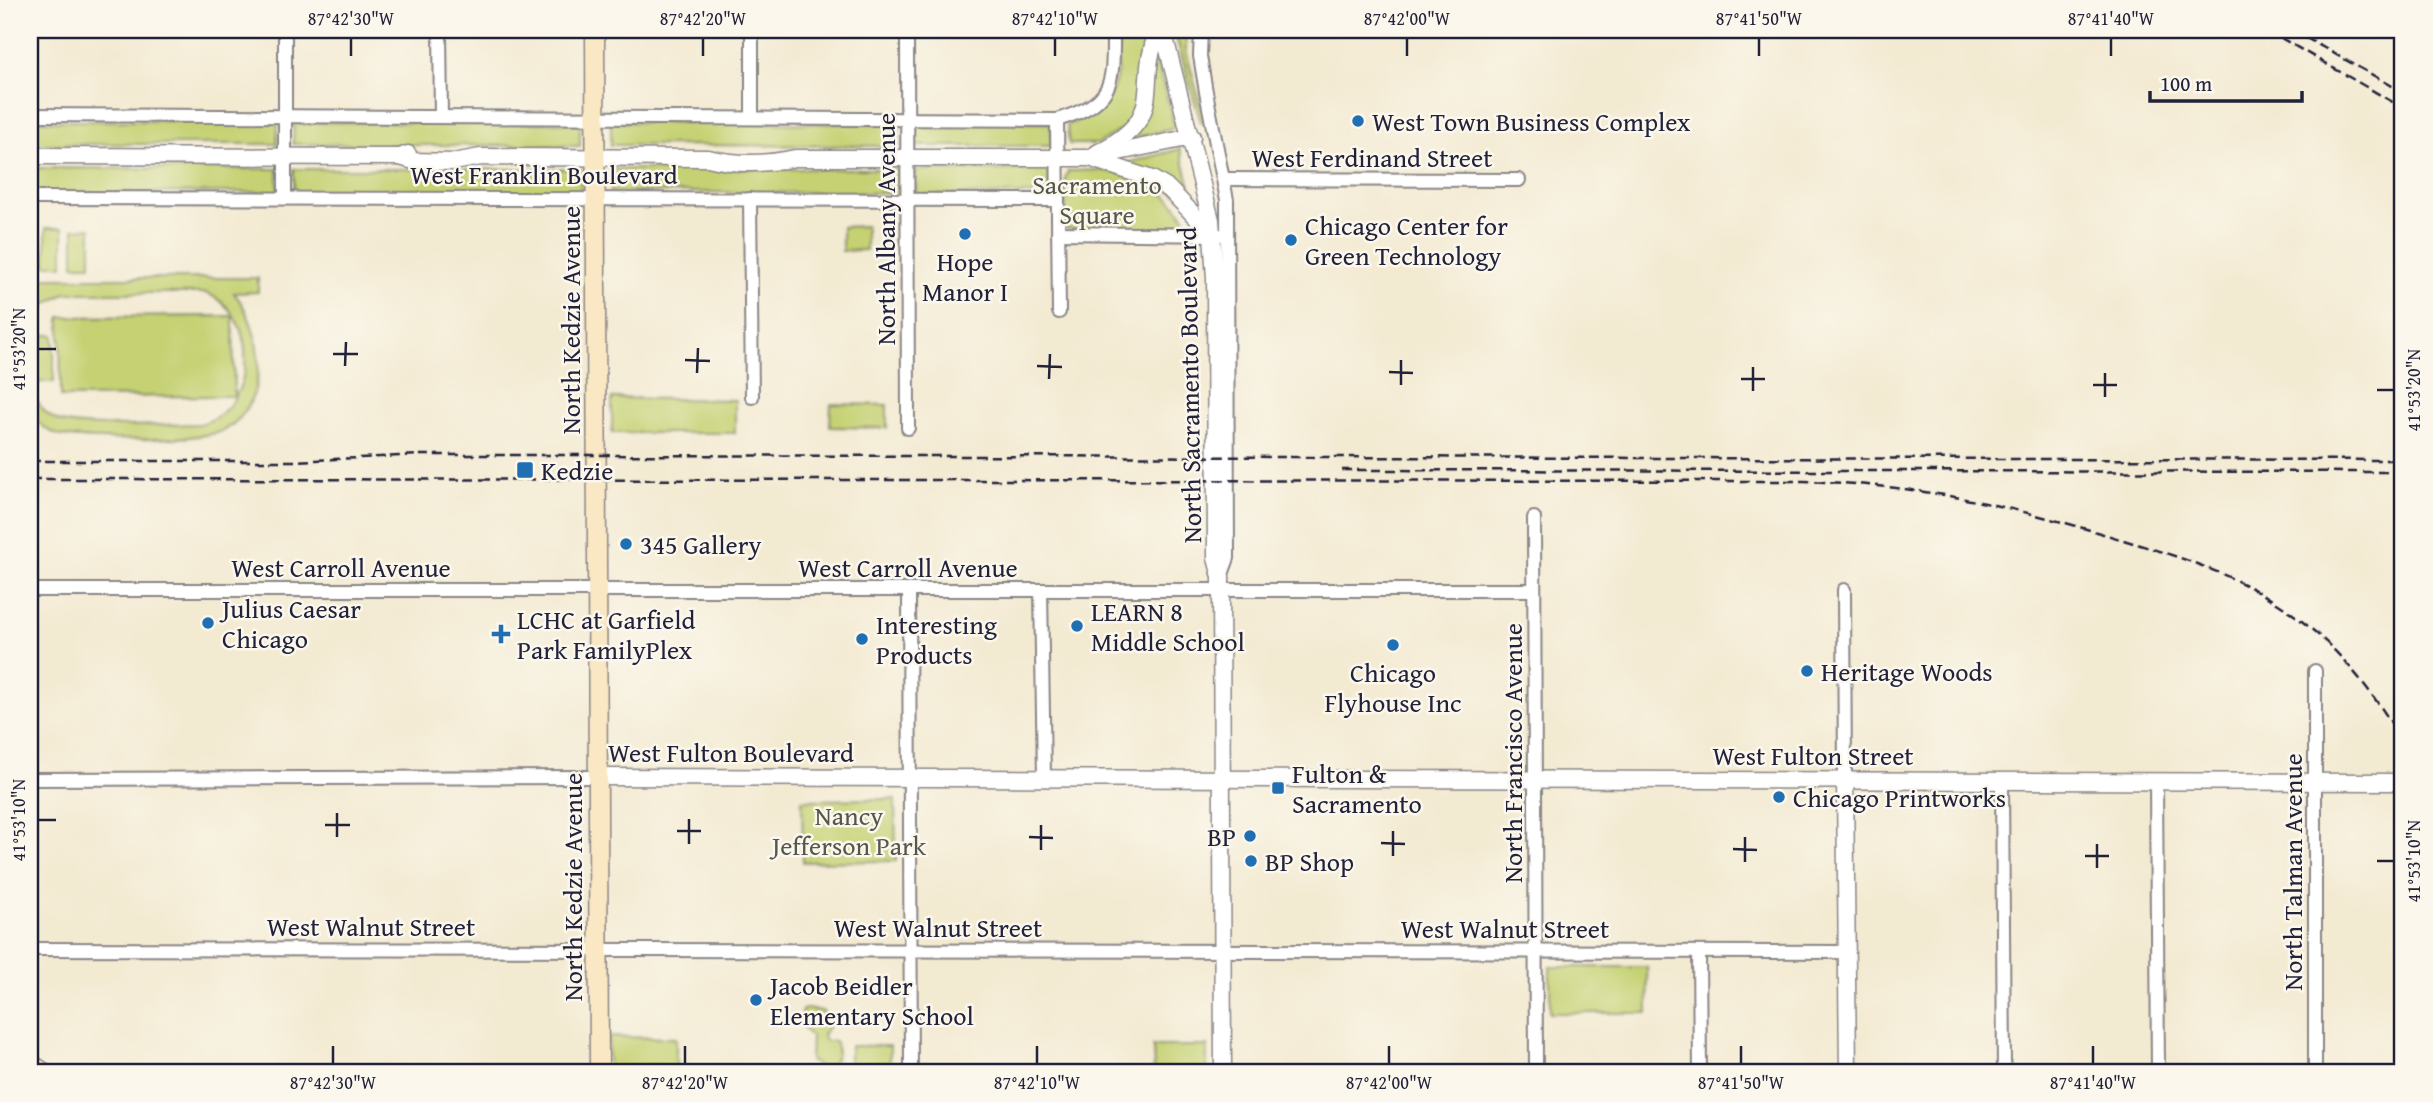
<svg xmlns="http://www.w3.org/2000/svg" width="2433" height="1102" font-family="'Gentium Book Plus',serif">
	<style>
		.green { fill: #c5d172; stroke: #747a56; stroke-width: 2; fill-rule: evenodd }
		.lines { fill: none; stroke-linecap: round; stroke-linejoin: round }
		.minor-casing { stroke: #8a8686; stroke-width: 16 }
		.tertiary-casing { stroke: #8a8686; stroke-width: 19 }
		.secondary-casing { stroke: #8a8686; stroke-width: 21 }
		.minor { stroke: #fff; stroke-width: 12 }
		.tertiary { stroke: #fff; stroke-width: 16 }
		.secondary { stroke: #fae7c3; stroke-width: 18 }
		.rail { stroke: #22223b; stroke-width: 2.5; stroke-dasharray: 10 5; stroke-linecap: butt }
		.ticks { fill: none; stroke: #22223b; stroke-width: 2.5 }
		.poi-dot { fill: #1f6fb2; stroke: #fbf7ec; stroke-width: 2.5 }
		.labels { text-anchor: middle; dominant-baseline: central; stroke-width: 5; stroke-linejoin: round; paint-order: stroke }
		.poi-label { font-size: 26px; fill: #22223b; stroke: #fbf7ec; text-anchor: start }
		.street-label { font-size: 26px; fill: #22223b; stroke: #fbf7ec }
		.park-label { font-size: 26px; fill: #53574c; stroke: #fbf7ec }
		.neatline { fill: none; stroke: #22223b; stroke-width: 2.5 }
		.ticks-label { font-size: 18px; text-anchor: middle; fill: #22223b }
	</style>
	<rect width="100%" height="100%" fill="#fbf7ec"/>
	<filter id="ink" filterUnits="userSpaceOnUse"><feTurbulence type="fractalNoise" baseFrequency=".0143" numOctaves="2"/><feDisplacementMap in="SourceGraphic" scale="14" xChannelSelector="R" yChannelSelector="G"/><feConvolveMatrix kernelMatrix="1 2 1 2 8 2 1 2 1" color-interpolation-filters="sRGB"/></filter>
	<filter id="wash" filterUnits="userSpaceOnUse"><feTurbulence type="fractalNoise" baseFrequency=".00686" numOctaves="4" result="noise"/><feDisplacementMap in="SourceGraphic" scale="28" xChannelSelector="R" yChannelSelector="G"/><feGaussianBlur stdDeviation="1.57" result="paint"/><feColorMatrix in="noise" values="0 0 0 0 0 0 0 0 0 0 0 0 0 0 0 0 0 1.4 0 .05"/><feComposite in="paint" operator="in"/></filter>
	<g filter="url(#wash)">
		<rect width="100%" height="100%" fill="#f3ead2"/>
		<g class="green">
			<path d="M1119 30H1146V58L1135 120 1098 144H1069L1067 125C1119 106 1119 80 1119 30Z"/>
			<polygon points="1174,30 1186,30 1186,50 1205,122 1201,123"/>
			<polygon points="1154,50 1175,127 1128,140"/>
			<polygon points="30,121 278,121 277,144 30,144"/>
			<polygon points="294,122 580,123 580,146 293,144"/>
			<polygon points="611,122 899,124 899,146 611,145"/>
			<rect x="916" y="123" width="135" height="23"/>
			<polygon points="1180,149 1195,205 1123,164"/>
			<polygon points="30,168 278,169 278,192 30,193"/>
			<rect x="294" y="169" width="287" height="24"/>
			<polygon points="610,169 900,169 900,193 611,192"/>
			<polygon points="916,170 1049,170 1050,194 916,195"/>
			<path d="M1100 170C1138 175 1176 191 1189 229H1066L1065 179 1068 171Z"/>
			<polygon points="866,226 866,250 842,251 842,227"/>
			<rect x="46" y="228" width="17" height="37"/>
			<polygon points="91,228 91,265 74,265 74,229"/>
			<path d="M30 278H258V292L234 293C264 329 272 404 224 430 203 441 83 442 59 435 46 431 38 424 30 413V301L36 294H30ZM205 293C261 312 258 410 200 424 170 424 81 430 59 421 44 415 37 403 31 389L41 382H54V335H40L31 329 46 304 66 293Z"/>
			<polygon points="233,316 234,396 61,397 60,317"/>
			<polygon points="612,398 735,400 735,433 612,433"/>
			<polygon points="831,404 887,405 887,428 830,427"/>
			<polygon points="895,799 896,861 803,862 802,800"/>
			<polygon points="1550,967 1647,967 1648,1013 1550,1013"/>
			<path d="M806 1009 822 1011 832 1021 823 1035 825 1041H835C840 1053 836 1063 824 1069L810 1061 811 1037 800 1023 803 1019 802 1010Z"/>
			<polygon points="608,1037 676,1038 676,1072 608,1072"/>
			<polygon points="850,1046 890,1046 890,1070 850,1069"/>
			<polygon points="1153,1046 1207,1046 1207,1072 1154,1072"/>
		</g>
	</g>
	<g filter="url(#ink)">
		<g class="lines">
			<defs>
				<g id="minor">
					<polyline points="285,30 285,198"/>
					<polyline points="440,30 441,117"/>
					<polyline points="752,30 752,118"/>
					<polyline points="907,30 908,428"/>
					<polyline points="1201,30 1200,56 1206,92 1227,200 1228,558 1221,577"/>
					<path d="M30 115 1057 120C1115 102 1113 85 1113 30"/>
					<polyline points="1057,120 1059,312"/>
					<polyline points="1225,179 1519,180"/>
					<polyline points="30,198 1058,200"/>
					<polyline points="750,199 752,397"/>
					<polyline points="1058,233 1219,235"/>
					<polyline points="1534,518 1536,1072"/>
					<polyline points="30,590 1534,590"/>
					<polyline points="909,590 911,1072"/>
					<polyline points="1041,590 1044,777"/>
					<polyline points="1844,590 1845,779"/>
					<polyline points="30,779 598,777"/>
					<polyline points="2002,780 2004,1072"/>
					<polyline points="2156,781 2158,1072"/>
					<polyline points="30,949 1847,952"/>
					<polyline points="1699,952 1700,1072"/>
					<polyline points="2315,1072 2315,671"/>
				</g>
				<g id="tertiary">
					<polyline points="1163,30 1211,220 1215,278 1216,558 1221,577 1223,1072"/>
					<path d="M1097 153C1171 114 1134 90 1158 30"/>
					<polyline points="30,156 400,157 408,154"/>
					<path d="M400 157 414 161 453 162 481 157 708 158C736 165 767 164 795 158H1089L1192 137"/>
					<polyline points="1095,160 1152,179 1169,189 1213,235"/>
					<polyline points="598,777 2403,782"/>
					<polyline points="1845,779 1848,1072"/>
				</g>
				<g id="secondary">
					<polyline points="595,30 599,1072"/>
					<polyline points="30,1063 43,1072"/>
				</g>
			</defs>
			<use href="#minor" class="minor-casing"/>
			<use href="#tertiary" class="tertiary-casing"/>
			<use href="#secondary" class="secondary-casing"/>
			<use href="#minor" class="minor"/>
			<use href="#tertiary" class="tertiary"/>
			<use href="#secondary" class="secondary"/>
			<g class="rail">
				<polyline points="2267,30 2403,108"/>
				<polyline points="2292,30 2403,92"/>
				<polyline points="30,461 295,461 421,455 578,455 2403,460"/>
				<polyline points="1342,470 2403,472"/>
				<path d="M30 479 1804 481C1921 485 2009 505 2120 539 2180 557 2239 575 2290 612 2337 646 2375 693 2403 743"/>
				<polyline points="30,1067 85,1072"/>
			</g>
		</g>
	</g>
	<path class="ticks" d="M351 56V38M703 56V38M1055 56V38M1407 56V38M1759 56V38M2111 56V38M38 349H56M333 354H358M685 360 710 361M345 366 346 342M1037 366 1062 367M1389 372 1413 373M697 373 698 348M1049 379 1050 354M1741 379H1765M1401 385V360M2093 385H2117M2377 390H2394M1753 391V367M2105 397V373M38 820H56M325 825H350M677 831H701M337 837V813M1029 837 1053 838M1381 843 1405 844M689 844V819M1733 849 1757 850M1041 850V825M1393 856V831M2085 856H2109M2377 861H2394M1745 862V837M2097 868V844M333 1064V1046M685 1064V1046M1037 1064V1046M1389 1064V1046M1741 1064V1046M2093 1064V1046"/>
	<g class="poi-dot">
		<circle cx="1358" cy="121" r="7"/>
		<circle cx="965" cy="234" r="7"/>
		<circle cx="1291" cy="240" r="7"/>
		<rect x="516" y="461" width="18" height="18" rx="3.5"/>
		<circle cx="626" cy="544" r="7"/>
		<circle cx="208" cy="623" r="7"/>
		<circle cx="1077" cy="626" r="7"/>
		<path d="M497.5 623.5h7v7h7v7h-7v7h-7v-7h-7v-7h7z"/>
		<circle cx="862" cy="639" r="7"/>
		<circle cx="1393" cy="645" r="7"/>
		<circle cx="1807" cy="671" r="7"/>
		<rect x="1271" y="781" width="14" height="14" rx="3.5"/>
		<circle cx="1779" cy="797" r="7"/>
		<circle cx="1250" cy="836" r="7"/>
		<circle cx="1251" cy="861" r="7"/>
		<circle cx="756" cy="1000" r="7"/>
	</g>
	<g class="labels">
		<g class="poi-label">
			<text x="1372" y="121">West Town Business Complex</text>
			<text x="1305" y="225">Chicago Center for<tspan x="1305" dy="30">Green Technology</tspan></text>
			<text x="965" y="261" text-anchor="middle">Hope<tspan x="965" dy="30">Manor I</tspan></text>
			<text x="541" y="470">Kedzie</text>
			<text x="640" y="544">345 Gallery</text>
			<text x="222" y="608">Julius Caesar<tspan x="222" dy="30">Chicago</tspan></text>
			<text x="1091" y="611">LEARN 8<tspan x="1091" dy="30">Middle School</tspan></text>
			<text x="517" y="619">LCHC at Garfield<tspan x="517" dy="30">Park FamilyPlex</tspan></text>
			<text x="876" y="624">Interesting<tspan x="876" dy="30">Products</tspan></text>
			<text x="1821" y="671">Heritage Woods</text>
			<text x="1393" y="672" text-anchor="middle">Chicago<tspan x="1393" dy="30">Flyhouse Inc</tspan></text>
			<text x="1292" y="773">Fulton &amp;<tspan x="1292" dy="30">Sacramento</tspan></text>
			<text x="1793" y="797">Chicago Printworks</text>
			<text x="1236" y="836" text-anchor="end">BP</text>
			<text x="1265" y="861">BP Shop</text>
			<text x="770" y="985">Jacob Beidler<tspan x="770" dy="30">Elementary School</tspan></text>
		</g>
		<g class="street-label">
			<text x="1372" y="157">West Ferdinand Street</text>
			<text x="544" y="174">West Franklin Boulevard</text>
			<text transform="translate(885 229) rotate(-90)">North Albany Avenue</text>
			<text transform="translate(570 320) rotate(-90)">North Kedzie Avenue</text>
			<text transform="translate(1189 385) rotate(-91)">North Sacramento Boulevard</text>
			<text x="341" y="567">West Carroll Avenue</text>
			<text x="908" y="567">West Carroll Avenue</text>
			<text x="731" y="752">West Fulton Boulevard</text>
			<text transform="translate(1512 753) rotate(-90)">North Francisco Avenue</text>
			<text x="1813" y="755">West Fulton Street</text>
			<text transform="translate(2292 872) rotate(-90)">North Talman Avenue</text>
			<text transform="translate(572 887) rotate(-90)">North Kedzie Avenue</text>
			<text x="371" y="926">West Walnut Street</text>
			<text x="938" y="927">West Walnut Street</text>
			<text x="1505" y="928">West Walnut Street</text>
		</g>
		<g class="park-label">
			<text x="1097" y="184">Sacramento<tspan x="1097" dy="30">Square</tspan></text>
			<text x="849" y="815">Nancy<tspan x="849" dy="30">Jefferson Park</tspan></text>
		</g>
	</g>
	<rect width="2433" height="1102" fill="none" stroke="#fbf7ec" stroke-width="77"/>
	<path d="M2150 91v10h152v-10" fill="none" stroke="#22223b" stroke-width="3.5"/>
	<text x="2160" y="91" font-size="21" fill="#22223b" stroke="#fbf7ec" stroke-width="5" paint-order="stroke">100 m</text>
	<rect x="38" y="38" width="2356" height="1026" class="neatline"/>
	<g class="ticks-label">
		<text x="351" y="25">87°42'30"W</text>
		<text x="703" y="25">87°42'20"W</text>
		<text x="1055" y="25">87°42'10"W</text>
		<text x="1407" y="25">87°42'00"W</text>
		<text x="1759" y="25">87°41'50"W</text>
		<text x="2111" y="25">87°41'40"W</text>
		<text transform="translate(19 349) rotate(-90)" y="6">41°53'20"N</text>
		<text transform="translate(2414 390) rotate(-90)" y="6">41°53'20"N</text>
		<text transform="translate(19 820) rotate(-90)" y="6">41°53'10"N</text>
		<text transform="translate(2414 861) rotate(-90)" y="6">41°53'10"N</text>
		<text x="333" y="1089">87°42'30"W</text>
		<text x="685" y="1089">87°42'20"W</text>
		<text x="1037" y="1089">87°42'10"W</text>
		<text x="1389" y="1089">87°42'00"W</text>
		<text x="1741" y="1089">87°41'50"W</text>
		<text x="2093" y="1089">87°41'40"W</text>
	</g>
</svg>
